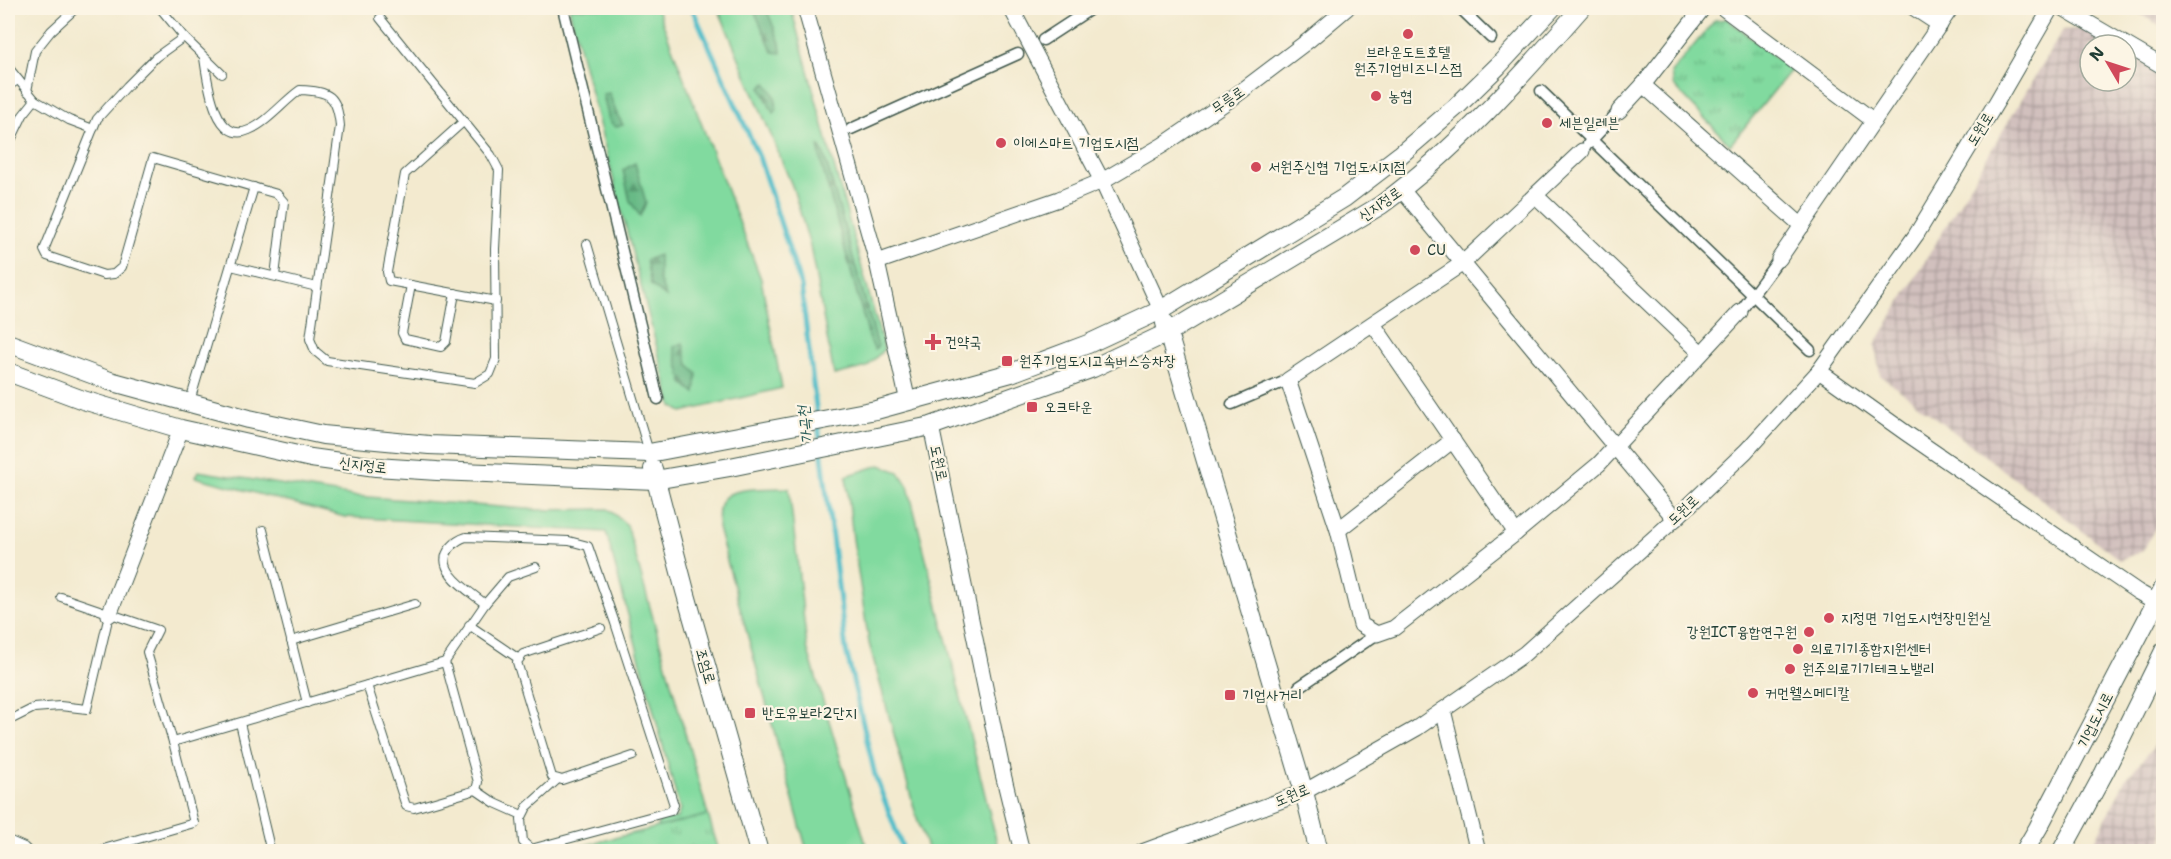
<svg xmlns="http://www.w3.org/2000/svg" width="2171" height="859" font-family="'Shantell Sans','Poor Story',sans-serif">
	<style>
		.industrial { fill: url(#industrial-grid) }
		.grass { fill: #81da9f; stroke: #508c6a; stroke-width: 1.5 }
		.forest { fill: url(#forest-firs); stroke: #447c5d; stroke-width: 1.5 }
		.park { fill: url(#park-tufts); stroke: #508c6a; stroke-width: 1.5 }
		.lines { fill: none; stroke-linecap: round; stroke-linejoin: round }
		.stream { stroke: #50bdc9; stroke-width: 5 }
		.service-casing { stroke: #3f574b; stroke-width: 10 }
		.pedestrian-casing { stroke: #3f574b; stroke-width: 13 }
		.minor-casing { stroke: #3f574b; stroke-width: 17 }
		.tertiary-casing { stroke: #3f574b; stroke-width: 20 }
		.service { stroke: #fff; stroke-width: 8 }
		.pedestrian { stroke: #fff; stroke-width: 10 }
		.minor { stroke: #fff; stroke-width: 15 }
		.tertiary { stroke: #fff; stroke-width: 18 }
		.poi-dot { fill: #d1495b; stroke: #fcf5e5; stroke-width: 2 }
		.labels { text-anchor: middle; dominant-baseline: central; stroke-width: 4.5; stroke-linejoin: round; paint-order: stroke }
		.poi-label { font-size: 15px; fill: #1f3d34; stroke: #fcf5e5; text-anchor: start }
		.street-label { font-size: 15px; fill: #1f3d34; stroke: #fcf5e5 }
		.water-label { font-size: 16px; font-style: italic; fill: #2b5d59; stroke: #fcf5e5 }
	</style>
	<defs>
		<pattern id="industrial-grid" width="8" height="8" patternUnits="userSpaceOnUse" patternTransform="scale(1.5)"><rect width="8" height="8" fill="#d1c0bd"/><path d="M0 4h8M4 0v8" fill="none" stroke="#a99d9a"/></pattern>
		<pattern id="forest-firs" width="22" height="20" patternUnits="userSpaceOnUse" patternTransform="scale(1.5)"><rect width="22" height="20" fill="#68ba86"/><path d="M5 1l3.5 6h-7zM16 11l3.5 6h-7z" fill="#55986e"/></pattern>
		<pattern id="park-tufts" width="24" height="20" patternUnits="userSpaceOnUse" patternTransform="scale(1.5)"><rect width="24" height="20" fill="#81da9f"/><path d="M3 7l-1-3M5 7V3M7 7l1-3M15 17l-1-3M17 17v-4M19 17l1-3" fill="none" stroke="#69b282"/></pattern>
	</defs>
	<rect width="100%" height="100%" fill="#fcf5e5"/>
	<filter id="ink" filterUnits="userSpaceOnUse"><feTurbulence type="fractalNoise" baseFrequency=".0167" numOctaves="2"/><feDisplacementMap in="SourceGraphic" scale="12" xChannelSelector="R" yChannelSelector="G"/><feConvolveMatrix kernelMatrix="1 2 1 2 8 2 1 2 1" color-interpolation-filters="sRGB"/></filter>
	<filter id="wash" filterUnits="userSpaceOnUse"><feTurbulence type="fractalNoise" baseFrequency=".008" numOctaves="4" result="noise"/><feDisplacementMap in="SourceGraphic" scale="24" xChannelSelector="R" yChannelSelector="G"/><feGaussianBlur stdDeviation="1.35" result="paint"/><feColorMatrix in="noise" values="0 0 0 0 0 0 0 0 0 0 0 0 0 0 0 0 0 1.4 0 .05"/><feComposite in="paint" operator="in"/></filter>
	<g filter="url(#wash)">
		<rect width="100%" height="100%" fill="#f3eacf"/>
		<g class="industrial">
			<polygon points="2129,8 2163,8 2163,27"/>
			<polygon points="2094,28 2122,45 2090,45 2090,81 2126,81 2126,48 2163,70 2164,511 2143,551 2120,560 1880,375 1875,345 2063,30"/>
			<polygon points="2163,729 2163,851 2090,851 2125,780 2157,743"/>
		</g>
		<g class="grass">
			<polygon points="569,8 657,8 761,279 782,388 682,412 672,406"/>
			<polygon points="718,8 791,8 884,349 867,367 834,375 810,246 793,188"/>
			<polygon points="880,465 899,472 908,486 999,851 928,851 916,815 869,643 853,539 846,476"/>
			<path d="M198 471 354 496 539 510 608 509 627 525 708 815 704 825 671 852C662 842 652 832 660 820L677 818 680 810 606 532 345 517 195 477Z"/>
			<path d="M789 488 807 647 868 851H807L718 528C719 519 717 506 723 499 734 486 772 489 789 488Z"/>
		</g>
		<g class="forest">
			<polygon points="753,8 766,8 780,43 781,53 773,52"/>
			<path d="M766 83C773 91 778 99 776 111L773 113 761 88Z"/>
			<polygon points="609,93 616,112 623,125 615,127 609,120 603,94"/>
			<polygon points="818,145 824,154 878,346 875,350 870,341 822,166"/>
			<polygon points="635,163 646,203 640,216 630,201 623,170"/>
			<polygon points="659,255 659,279 666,297 651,285 646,260"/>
			<polygon points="683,343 688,364 697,374 695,393 683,383 674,347"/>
		</g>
		<g class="park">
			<polygon points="1727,19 1791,70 1730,145 1673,85 1671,73 1715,20"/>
			<polygon points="708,815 719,851 561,851"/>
		</g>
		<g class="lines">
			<polyline class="stream" points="692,8 759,157 801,286 846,650 875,775 904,852"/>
		</g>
	</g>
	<g filter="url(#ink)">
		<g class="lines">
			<defs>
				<g id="service">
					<polyline points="160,8 184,37 222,74"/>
					<polyline points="184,37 156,57 127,86 97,119 44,250 47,256 104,275 114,274 122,267 153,158 277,194 284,202 275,276"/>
					<path d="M204 58C207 77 214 146 249 130 268 122 283 102 300 90 330 91 337 96 340 126L310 339 315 351 327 361 475 383 490 374 496 359 495 249 499 170 491 155 380 18"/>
					<polyline points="8,67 35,100 69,120 93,129"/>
					<polyline points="8,86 18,80"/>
					<polyline points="27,91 35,51 51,31 76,8"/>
					<polyline points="463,122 405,174 387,272 389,281 496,301"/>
					<polyline points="8,146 23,115 35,100"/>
					<polyline points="587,244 649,452"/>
					<polyline points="231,266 317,287"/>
					<polyline points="411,285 402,333 405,339 441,347 446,342 455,293"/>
					<polyline points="190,401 254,187"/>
					<polyline points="263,530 307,703"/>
					<polyline points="61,597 158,630 147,652 173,742 194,823 93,852"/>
					<path d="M485 604C471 592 432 570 450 548 455 542 459 539 466 537L569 541 588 546 615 623 674 805 671 811 531 849 523 842 521 819 527 807 558 779"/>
					<polyline points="469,625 519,659"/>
					<polyline points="601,628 523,654 517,662 552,777 562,780 633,756"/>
					<polyline points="291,641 415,604"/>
					<polyline points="367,685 406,806 414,808 476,790 478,782 445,662"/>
					<polyline points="8,721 34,708 60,706 87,709 109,615"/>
					<polyline points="240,723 271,852"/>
					<polyline points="173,742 445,662 485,604 508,577 536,567"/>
					<polyline points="476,790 495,803 522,815"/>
					<polyline points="8,840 24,847 29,852"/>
				</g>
				<g id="pedestrian">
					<polyline points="563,8 658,399"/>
					<polyline points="1460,8 1491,38"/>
					<polyline points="1043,40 1092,8"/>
					<polyline points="1541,91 1810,350"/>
					<polyline points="851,129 1018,54"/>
					<polyline points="1588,144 1619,111"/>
					<polyline points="1740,312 1779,259"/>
					<polyline points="1232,404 1288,380"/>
					<polyline points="1299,687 1377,634"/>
				</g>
				<g id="minor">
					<polyline points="805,8 877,262 908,402"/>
					<polyline points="1011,8 1102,181 1161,310"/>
					<polyline points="1723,8 1874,121"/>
					<polyline points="1914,8 1940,25"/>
					<polyline points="2063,8 2164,67"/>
					<polyline points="1643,85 1802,226"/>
					<polyline points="1619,111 1643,85 1703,8"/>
					<polyline points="1582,151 1463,263 1288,380 1338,530 1361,625 1377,634 1394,628 1516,533 1599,464 1740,312"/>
					<polyline points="1402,190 1675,519"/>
					<polyline points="1535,195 1701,353"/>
					<polyline points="1779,259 1951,8"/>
					<polyline points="877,262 1059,199 1102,181 1163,145 1235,96 1309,40 1347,8"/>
					<polyline points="1373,324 1516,533"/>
					<polyline points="1819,371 1906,433 2138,592 2156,602"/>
					<polyline points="931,426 1003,774 1022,852"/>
					<polyline points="1338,530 1453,440"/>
					<polyline points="109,615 181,429"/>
					<polyline points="1443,710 1478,852"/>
					<polyline points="1142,852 1304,792 1417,728 1524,654 1675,519 1746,451 1819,371 1916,235 1996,103 2051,8"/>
				</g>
				<g id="tertiary">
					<polyline points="1165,323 1304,792 1319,852"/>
					<polyline points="8,343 110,381 249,419 323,435 429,445 649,453 876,410 1011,373 1088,344 1161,310 1344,198 1400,155 1457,106 1498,66 1552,8"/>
					<path d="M8 372 83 400 181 429 311 458 376 467 437 471 655 480 730 467 931 426 1093 368 1169 332 1381 205C1457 149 1519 79 1581 8"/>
					<polyline points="653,469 685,591 759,852"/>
					<polyline points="2024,852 2038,828 2164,587"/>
					<polyline points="2061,852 2104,773 2164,651"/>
				</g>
			</defs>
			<use href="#service" class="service-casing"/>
			<use href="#pedestrian" class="pedestrian-casing"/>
			<use href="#minor" class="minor-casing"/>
			<use href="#tertiary" class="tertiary-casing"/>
			<use href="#service" class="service"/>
			<use href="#pedestrian" class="pedestrian"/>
			<use href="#minor" class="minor"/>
			<use href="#tertiary" class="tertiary"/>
		</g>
	</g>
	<g class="poi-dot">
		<circle cx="1408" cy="34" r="6"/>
		<circle cx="1376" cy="96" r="6"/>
		<circle cx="1547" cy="123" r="6"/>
		<circle cx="1001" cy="143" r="6"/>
		<circle cx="1256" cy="167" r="6"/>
		<circle cx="1415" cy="250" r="6"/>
		<path d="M930 333h6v6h6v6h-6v6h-6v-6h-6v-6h6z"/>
		<rect x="1001" y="355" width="12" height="12" rx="3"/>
		<rect x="1026" y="401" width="12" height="12" rx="3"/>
		<circle cx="1829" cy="618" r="6"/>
		<circle cx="1809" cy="632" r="6"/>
		<circle cx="1798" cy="649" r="6"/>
		<circle cx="1790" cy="669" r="6"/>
		<circle cx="1753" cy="693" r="6"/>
		<rect x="1224" y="689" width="12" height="12" rx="3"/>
		<rect x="744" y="707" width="12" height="12" rx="3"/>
	</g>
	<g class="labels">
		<g class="poi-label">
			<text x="1408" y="52" text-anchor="middle">브라운도트호텔<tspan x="1408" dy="17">원주기업비즈니스점</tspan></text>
			<text x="1388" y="96">농협</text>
			<text x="1559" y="123">세븐일레븐</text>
			<text x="1013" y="143">이에스마트 기업도시점</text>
			<text x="1268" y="167">서원주신협 기업도시지점</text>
			<text x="1427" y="250">CU</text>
			<text x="945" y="342">건약국</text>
			<text x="1019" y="361">원주기업도시고속버스승차장</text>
			<text x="1044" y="407">오크타운</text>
			<text x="1841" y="618">지정면 기업도시현장민원실</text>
			<text x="1797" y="632" text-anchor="end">강원ICT융합연구원</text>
			<text x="1810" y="649">의료기기종합지원센터</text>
			<text x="1802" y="669">원주의료기기테크노밸리</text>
			<text x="1765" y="693">커먼웰스메디칼</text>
			<text x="1242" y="695">기업사거리</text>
			<text x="762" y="713">반도유보라2단지</text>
		</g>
		<g class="street-label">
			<text transform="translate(1228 100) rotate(-35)">무릉로</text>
			<text transform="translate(1980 129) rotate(-59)">도원로</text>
			<text transform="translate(1380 204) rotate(-35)">신지정로</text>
			<text transform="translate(939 463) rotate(78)">도원로</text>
			<text transform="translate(363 465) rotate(7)">신지정로</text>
			<text transform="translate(1683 510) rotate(-43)">도원로</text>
			<text transform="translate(706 666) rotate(74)">조엄로</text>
			<text transform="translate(2095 720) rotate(-63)">기업도시로</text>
			<text transform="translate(1292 795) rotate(-23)">도원로</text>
		</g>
		<g class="water-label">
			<text transform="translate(805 425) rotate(-97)">가곡천</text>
		</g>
	</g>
	<rect width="2171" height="859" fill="none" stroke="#fcf5e5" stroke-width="30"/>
	<g transform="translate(2108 63) rotate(309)"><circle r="28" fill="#fcf5e5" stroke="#a4ab9e" stroke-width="1.5"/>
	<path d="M0-4.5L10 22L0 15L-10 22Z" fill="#d1495b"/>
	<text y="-9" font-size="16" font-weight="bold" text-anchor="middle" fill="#1f3d34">N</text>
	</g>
</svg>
